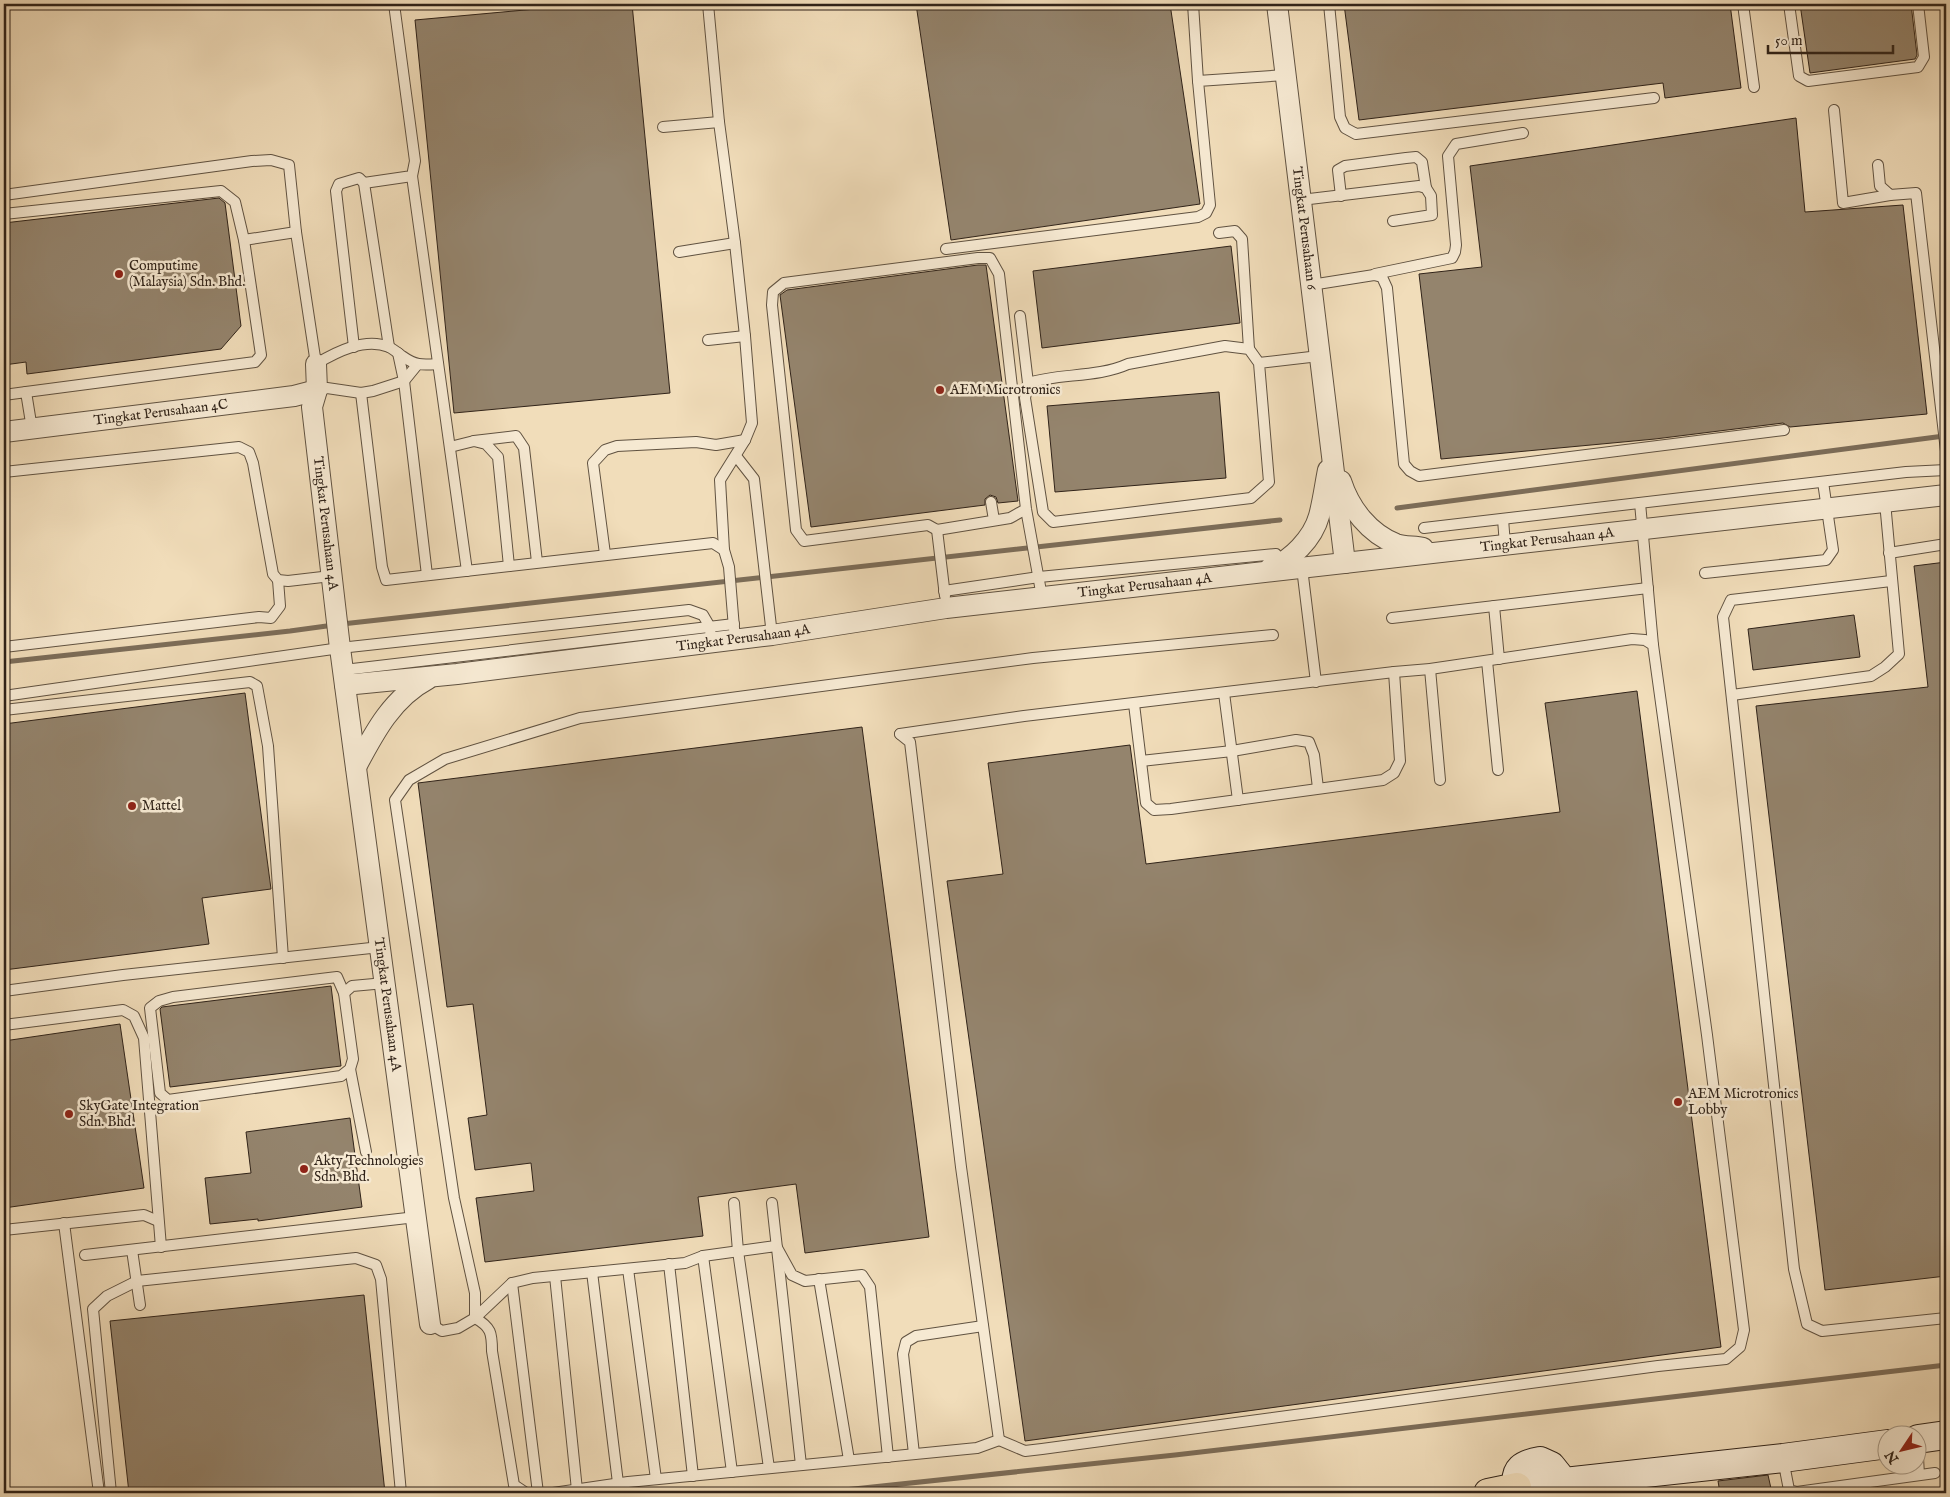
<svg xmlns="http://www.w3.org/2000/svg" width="1950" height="1497" font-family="'IM FELL English',serif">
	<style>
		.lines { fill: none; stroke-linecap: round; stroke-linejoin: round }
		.stream { stroke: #7c6d59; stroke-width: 5 }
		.building { fill: #94846d; stroke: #302319 }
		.lane-casing { stroke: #605241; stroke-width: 12 }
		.street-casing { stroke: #605241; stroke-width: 22 }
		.secondary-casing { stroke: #302319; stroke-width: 30 }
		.highway-casing { stroke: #302319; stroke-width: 30 }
		.lane { stroke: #f6e9d2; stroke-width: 10 }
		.street { stroke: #f6e9d2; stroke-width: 20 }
		.secondary { stroke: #f6e9d2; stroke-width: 28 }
		.highway { stroke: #f1ddba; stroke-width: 28 }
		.poi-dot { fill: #8f2418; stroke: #f6e9d2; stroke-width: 2 }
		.labels { text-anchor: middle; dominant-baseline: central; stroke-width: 5; stroke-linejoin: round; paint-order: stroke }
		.street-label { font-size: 14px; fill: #302319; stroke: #f6e9d2 }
		.poi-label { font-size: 14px; fill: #302319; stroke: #f6e9d2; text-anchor: start }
	</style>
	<rect width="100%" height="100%" fill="#f1ddba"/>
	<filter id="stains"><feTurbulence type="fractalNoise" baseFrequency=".004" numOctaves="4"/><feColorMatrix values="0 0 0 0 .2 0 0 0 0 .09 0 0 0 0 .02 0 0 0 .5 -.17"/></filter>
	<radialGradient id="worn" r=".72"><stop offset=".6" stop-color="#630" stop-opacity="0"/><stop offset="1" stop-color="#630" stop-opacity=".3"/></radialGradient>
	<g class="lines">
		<g class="stream">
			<polyline points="1397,508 1944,436"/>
			<polyline points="342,624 1280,520"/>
			<polyline points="4,662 290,631 334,625"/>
			<polyline points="816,1493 1175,1455 1946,1365"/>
		</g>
	</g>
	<g class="building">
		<polygon points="591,4 632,4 670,393 454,413 415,20"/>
		<polygon points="916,4 1170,4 1200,204 951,240"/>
		<polygon points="1344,4 1730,4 1741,88 1665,98 1663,83 1359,120"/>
		<polygon points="1800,4 1911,4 1917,55 1915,59 1810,73"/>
		<polygon points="1796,118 1805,212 1903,205 1927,414 1790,427 1783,423 1655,439 1441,459 1419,274 1482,267 1470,166"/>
		<polygon points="219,198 225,203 241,326 221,349 27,374 26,362 4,365 4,223"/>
		<polygon points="1231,246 1240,323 1042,348 1033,271"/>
		<polygon points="978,265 986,265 1018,501 998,503 996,497 990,495 985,499 985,505 811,527 780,295 787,290"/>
		<polygon points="1219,392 1226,478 1055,492 1047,406"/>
		<polygon points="1946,562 1946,1276 1825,1290 1756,706 1928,687 1914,566"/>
		<polygon points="1854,615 1860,657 1753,670 1748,629"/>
		<polygon points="1637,691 1721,1347 1025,1441 947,881 1003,874 988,763 1130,745 1146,864 1560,812 1545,703"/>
		<polygon points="245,693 271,889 202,898 209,944 4,970 4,724"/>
		<polygon points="862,727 929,1237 805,1253 796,1184 698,1197 703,1236 485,1262 476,1198 534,1191 531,1163 475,1170 468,1118 487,1115 473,1004 447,1007 418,783"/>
		<polygon points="331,986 341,1066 170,1087 160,1009 162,1007"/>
		<polygon points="120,1024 144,1188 4,1208 4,1041"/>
		<polygon points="350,1118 362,1207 258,1221 258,1219 210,1224 205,1178 251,1173 246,1132"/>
		<polygon points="364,1295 385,1493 129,1493 110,1321"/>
		<polygon points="1768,1475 1772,1493 1720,1493 1718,1481"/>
	</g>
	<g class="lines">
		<defs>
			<g id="lane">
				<polyline points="708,4 719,122 735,243 745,336 752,423 745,440 720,480 724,550 729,567 735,640"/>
				<polyline points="1193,4 1198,81"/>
				<polyline points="1329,4 1340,117 1345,128 1356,134 1654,98"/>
				<polyline points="1743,4 1754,87"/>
				<polyline points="1789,4 1799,76 1808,81 1918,67 1924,57 1918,4"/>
				<polyline points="1834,110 1843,203 1890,195"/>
				<polyline points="663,127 719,122"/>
				<polyline points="1878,165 1880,186 1890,195 1916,193 1946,451"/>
				<polyline points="412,176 467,571"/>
				<polyline points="364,183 412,176 415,161 394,4"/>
				<path d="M4 195 252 161 271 160 289 165 296 232 316 364C336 352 365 337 389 347 393 349 398 353 402 356 416 366 422 365 438 364"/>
				<polyline points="1341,196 1338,170 1345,166 1406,158 1416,157 1422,162 1426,188"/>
				<polyline points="1301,200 1419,186 1426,188 1431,196 1432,215 1393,221"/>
				<polyline points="4,214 221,191 235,202 244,240 261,355 255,362 26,392"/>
				<polyline points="1219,233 1235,231 1242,239 1249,349"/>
				<polyline points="244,240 296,232"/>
				<polyline points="946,249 1198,217 1206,213 1210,205 1198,81 1285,75"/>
				<polyline points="679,252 735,243"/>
				<polyline points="1375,274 1452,258 1455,252 1456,245 1448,156 1456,144 1523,133"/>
				<polyline points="1311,285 1374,275 1382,277 1387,288 1404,464 1410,471 1419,476 1784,430"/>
				<polyline points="1020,316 1028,383"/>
				<polyline points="708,340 745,336"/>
				<polyline points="354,347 336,191 339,184 359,178 364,183 389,347"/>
				<polyline points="398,353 404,381 427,575"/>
				<path d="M1259 363 1269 482 1251 498 1053 522 1043 512 1025 398 1028 383C1060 373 1097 378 1128 364L1225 346 1249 349 1259 363 1319 356"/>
				<polyline points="317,390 327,388 361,393 373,391 404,381 417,365"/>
				<polyline points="361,393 382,567 386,580 713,543 724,550"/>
				<polyline points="4,395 26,392 32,429"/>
				<polyline points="474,441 516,436 524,448 537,562"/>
				<polyline points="450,447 474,441 486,444 498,457 509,566"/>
				<polyline points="736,456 754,479 772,635"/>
				<polyline points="4,472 239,447 249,452 253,463 273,574 278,580 288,581 331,576"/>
				<polyline points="991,502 994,520"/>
				<polyline points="1640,503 1653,645"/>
				<polyline points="1026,509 1010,518 937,530 928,525 804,541 796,530 772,305 773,292 784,283 978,258 990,258 999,274 1026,509 1042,597"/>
				<polyline points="1503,519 1505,545"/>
				<polyline points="1424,528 1906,472 1946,470"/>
				<polyline points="937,530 945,596"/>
				<polyline points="1889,553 1946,544"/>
				<polyline points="605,554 593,463 605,450 617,446 696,442 716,445 745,440"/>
				<polyline points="1302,568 1316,682"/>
				<polyline points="1705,573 1826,560 1833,550 1823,482"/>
				<polyline points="1891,581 1731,600 1723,617 1794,1269 1807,1324 1822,1331 1946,1318"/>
				<polyline points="944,591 1039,577 1276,554"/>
				<polyline points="1494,606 1499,659"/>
				<polyline points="1392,618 1648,588"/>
				<polyline points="4,647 259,617 271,618 280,606 278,580"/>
				<polyline points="1487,661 1498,770"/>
				<polyline points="1430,669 1440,780"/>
				<polyline points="344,670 734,624"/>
				<polyline points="1224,693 1238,800"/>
				<polyline points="1732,695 1871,676 1885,667 1899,654 1885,502"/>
				<polyline points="4,696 340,648 689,610 703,615 710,627 711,643"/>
				<polyline points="1134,704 1146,803 1154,810 1171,809 1383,780 1394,773 1400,761 1394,672"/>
				<polyline points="4,710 250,682 257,686 268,746 283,958"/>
				<polyline points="900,734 1024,716 1394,672 1430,669 1632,639 1645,640 1653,645 1707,1035 1744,1330 1740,1347 1726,1359 1658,1366 1042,1449 1025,1451 999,1440"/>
				<polyline points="1141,761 1232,751 1296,740 1309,742 1314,755 1318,788"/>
				<polygon points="337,977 344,993 353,1059 350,1069 341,1076 168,1100 160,1093 150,1008 159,1001 173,997"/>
				<polyline points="4,991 123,975 380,947"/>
				<polyline points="344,993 352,986 385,983"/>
				<polyline points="4,1025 123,1010 134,1016 144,1038 161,1247"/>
				<polyline points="350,1069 366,1152"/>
				<polyline points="734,1203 738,1251 769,1468"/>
				<polyline points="772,1203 801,1465"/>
				<polyline points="64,1223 99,1493"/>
				<polyline points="4,1230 144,1215 158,1221"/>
				<polyline points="132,1250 140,1305"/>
				<polyline points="85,1255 416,1217"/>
				<polyline points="703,1256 732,1472"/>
				<polyline points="669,1264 693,1476"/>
				<polyline points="628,1269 656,1479"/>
				<polyline points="592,1272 618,1483"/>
				<polyline points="555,1276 577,1490"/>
				<polyline points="819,1279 849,1460"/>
				<polyline points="512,1283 538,1493"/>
				<polyline points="430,1324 442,1331 458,1328 475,1318 475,1293 454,1198 395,800 409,780 445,759 580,718 1033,658 1273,635"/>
				<polyline points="914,1454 903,1354 906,1342 916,1336 983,1326"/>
				<polyline points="1918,1457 1919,1475"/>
				<polyline points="1783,1459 1789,1490 1797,1492 1935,1473"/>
				<polyline points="111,1493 93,1309 107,1296 137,1281 356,1258 376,1265 381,1279 401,1493"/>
				<path d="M526 1493 514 1485 492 1351C492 1333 491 1327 475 1318L512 1283 533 1278 685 1263 703 1256 776 1246 792 1275 805 1281 862 1275 870 1287 888 1457"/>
				<polyline points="553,1493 628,1482 977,1448 999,1440 961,1167 910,742 900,734"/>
			</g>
			<g id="street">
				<path id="s1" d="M1277 4 1345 563"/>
				<path id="s2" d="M316 364 317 390 312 407 340 648 430 1324"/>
				<path id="s3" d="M4 432 294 396 317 390"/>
				<path d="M1341 481C1350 509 1369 533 1396 544 1404 547 1415 546 1423 548"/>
				<path d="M1270 568C1291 561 1313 538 1319 516 1323 501 1325 485 1328 470"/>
				<path id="s4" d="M345 685 457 674 772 635 946 608 1946 495"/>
				<path d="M356 767C374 733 392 698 428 679"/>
			</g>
			<g id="secondary">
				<polyline points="1918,1439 1946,1435"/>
				<path d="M1563 1481 1551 1466 1540 1461C1523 1464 1514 1469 1517 1487L1783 1458 1888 1444"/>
			</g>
			<polyline id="highway" points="1488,1493 1517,1487"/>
		</defs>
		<use href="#lane" class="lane-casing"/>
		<use href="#street" class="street-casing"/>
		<use href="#secondary" class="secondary-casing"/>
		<use href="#highway" class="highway-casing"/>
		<use href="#lane" class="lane"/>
		<use href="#street" class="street"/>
		<use href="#secondary" class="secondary"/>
		<use href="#highway" class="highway"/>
	</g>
	<g class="poi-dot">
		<circle cx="119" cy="274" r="5"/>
		<circle cx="940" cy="390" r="5"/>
		<circle cx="132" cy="806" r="5"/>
		<circle cx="1678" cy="1102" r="5"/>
		<circle cx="69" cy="1114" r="5"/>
		<circle cx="304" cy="1169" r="5"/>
	</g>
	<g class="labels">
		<g class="street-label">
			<text stroke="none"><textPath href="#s1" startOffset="226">Tingkat Perusahaan 6</textPath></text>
			<text stroke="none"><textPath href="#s3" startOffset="158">Tingkat Perusahaan 4C</textPath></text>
			<text stroke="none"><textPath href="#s2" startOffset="161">Tingkat Perusahaan 4A</textPath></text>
			<text stroke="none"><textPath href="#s4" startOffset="1211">Tingkat Perusahaan 4A</textPath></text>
			<text stroke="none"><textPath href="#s4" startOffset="806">Tingkat Perusahaan 4A</textPath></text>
			<text stroke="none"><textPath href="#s4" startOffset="401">Tingkat Perusahaan 4A</textPath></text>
			<text stroke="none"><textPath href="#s2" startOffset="646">Tingkat Perusahaan 4A</textPath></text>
		</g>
		<g class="poi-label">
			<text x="129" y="266">Computime<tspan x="129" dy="16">(Malaysia) Sdn. Bhd.</tspan></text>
			<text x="950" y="390">AEM Microtronics</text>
			<text x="142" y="806">Mattel</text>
			<text x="1688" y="1094">AEM Microtronics<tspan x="1688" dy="16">Lobby</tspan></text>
			<text x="79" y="1106">SkyGate Integration<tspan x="79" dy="16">Sdn. Bhd.</tspan></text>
			<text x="314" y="1161">Akty Technologies<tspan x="314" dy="16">Sdn. Bhd.</tspan></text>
		</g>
	</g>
	<rect width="1950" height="1497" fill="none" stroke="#f1ddba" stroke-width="20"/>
	<rect x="5" y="5" width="1940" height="1487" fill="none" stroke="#302319" stroke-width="2.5"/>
	<rect x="10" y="10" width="1930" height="1477" fill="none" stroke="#302319"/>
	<g transform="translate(1902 1450) rotate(235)"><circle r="24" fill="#f6e9d2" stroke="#a79a88"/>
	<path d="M0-4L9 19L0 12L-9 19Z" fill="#8f2418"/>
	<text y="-8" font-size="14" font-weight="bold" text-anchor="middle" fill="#302319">N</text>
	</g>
	<path d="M1768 45v8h125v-8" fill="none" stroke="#302319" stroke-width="2.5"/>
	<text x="1775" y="45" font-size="15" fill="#302319" stroke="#f6e9d2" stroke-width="4" paint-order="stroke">50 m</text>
	<rect width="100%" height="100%" filter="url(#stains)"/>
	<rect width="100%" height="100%" fill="url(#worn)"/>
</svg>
